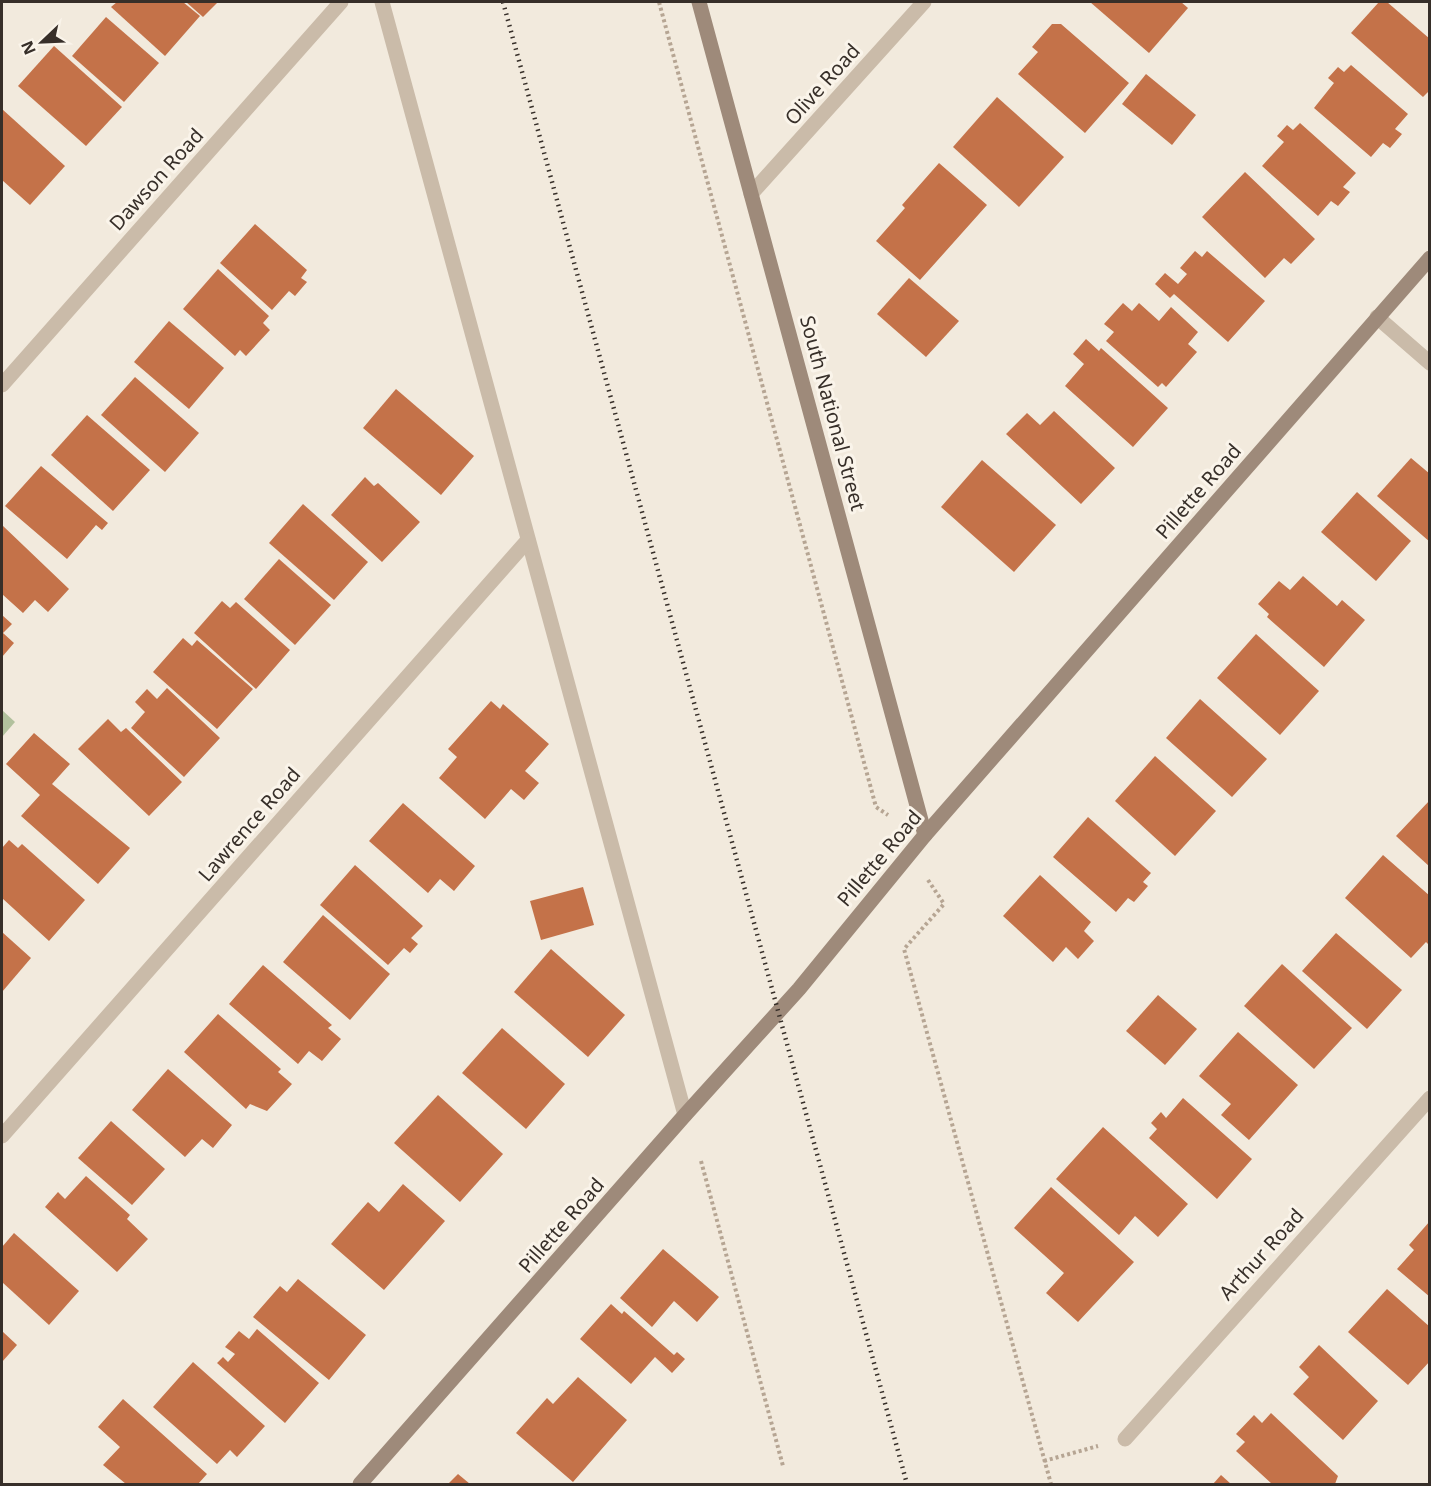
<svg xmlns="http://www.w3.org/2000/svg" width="1431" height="1486" font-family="'Noto Sans',sans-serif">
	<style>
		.park { fill: #b2c19d }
		.building { fill: #c47249 }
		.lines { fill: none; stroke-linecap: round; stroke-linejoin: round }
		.path { stroke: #b6a593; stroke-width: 4; stroke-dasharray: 3 3; stroke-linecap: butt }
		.lane { stroke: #cabba9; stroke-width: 15 }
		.street { stroke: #cabba9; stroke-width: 15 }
		.secondary { stroke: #9e8a7a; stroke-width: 15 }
		.rail { stroke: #372f29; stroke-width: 4.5; stroke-dasharray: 1.5 4.5; stroke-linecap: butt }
		.labels { text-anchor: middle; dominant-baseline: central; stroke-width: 6; stroke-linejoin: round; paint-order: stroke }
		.street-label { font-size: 20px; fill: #372f29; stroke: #faf4ea }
	</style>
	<rect width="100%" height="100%" fill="#f2eadd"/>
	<polygon class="park" points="2,710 15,722 2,737"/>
	<g class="building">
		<polygon points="117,2 183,2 200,16 165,56 111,7"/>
		<polygon points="186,2 218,2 203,17"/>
		<polygon points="1090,2 1181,2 1188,8 1149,53"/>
		<polygon points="1379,2 1387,2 1430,39 1430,90 1423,97 1351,33"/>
		<polygon points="106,17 159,63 124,102 72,56"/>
		<polygon points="1052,24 1061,24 1129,83 1085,133 1018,74 1038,52 1032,47"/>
		<polygon points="54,46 122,107 86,146 18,86"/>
		<polygon points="1351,65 1408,114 1395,129 1402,134 1390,148 1383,143 1371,157 1314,108 1334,83 1328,78 1338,67 1344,72"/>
		<polygon points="1146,74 1196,115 1172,145 1122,104"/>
		<polygon points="997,97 1064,157 1019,207 953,147"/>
		<polygon points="2,109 65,166 30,205 2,180"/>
		<polygon points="1300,123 1356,173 1343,187 1350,192 1338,206 1331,201 1318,216 1262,166 1284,142 1277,136 1287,125 1293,130"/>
		<polygon points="939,163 987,205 920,280 876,241 905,208 902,205"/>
		<polygon points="1245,172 1315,239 1291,264 1284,258 1265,278 1202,217"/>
		<polygon points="255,224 307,270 301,278 307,282 295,296 289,291 272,310 220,263"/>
		<polygon points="1195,251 1202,257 1207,251 1265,301 1228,342 1174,294 1170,298 1155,284 1165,273 1178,284 1187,274 1180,268"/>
		<polygon points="218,269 269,316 263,323 270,330 246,356 240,350 235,356 183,309"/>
		<polygon points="909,278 959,321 926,357 877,314"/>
		<polygon points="1123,303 1132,311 1139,303 1159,321 1171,307 1198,332 1188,344 1197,352 1166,387 1162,383 1158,387 1106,341 1114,332 1104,324"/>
		<polygon points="169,321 224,368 189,409 134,362"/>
		<polygon points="1086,339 1099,351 1101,348 1168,408 1133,447 1065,386 1084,364 1073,354"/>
		<polygon points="135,377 199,433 165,472 101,415"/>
		<polygon points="396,389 474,456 441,495 363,428"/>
		<polygon points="1054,411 1115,468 1081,504 1006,434 1027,413 1040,425"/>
		<polygon points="87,415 150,470 113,511 51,455"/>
		<polygon points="1411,458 1430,474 1430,542 1377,496"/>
		<polygon points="982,460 1056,525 1014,572 941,507"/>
		<polygon points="41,466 108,523 102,530 96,525 67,559 5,506"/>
		<polygon points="365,477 374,486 378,483 420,522 382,562 331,515"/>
		<polygon points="1357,492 1411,541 1376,581 1321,532"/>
		<polygon points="303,504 368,562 334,600 269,543"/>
		<polygon points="2,525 69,589 48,612 35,600 23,613 2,594"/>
		<polygon points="279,559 331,605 295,645 244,599"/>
		<polygon points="1303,576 1337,606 1342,600 1365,620 1324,667 1267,617 1269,614 1258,604 1279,581 1290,590"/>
		<polygon points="222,601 230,608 236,602 290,650 256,689 194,633"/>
		<polygon points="2,615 12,624 3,633 14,643 2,657"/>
		<polygon points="1256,634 1319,691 1280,735 1217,678"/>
		<polygon points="183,638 192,646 197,640 253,689 217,729 153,672"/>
		<polygon points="167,688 220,738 184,777 131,728 145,712 135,702 147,689 157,699"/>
		<polygon points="1200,699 1267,759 1232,797 1166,738"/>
		<polygon points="491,701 500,709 503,704 549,744 525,771 539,783 524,800 511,789 485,819 439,778 457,757 448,749"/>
		<polygon points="108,719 121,732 126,728 182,782 149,816 78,749"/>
		<polygon points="34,733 70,764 52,784 130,848 98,884 21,816 40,795 6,764"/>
		<polygon points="1155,756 1216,811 1175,856 1115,801"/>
		<polygon points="1430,800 1430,867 1396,836"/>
		<polygon points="403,803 475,866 454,891 440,879 428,893 369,841"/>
		<polygon points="1088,817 1151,873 1143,882 1148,886 1134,902 1128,898 1116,912 1053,857"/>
		<polygon points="9,840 18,848 22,844 85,900 49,941 2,898 2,848"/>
		<polygon points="1383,855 1430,896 1430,946 1426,942 1411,958 1345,898"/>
		<polygon points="355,865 423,926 411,938 418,944 410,953 404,948 388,965 320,905"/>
		<polygon points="1040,875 1091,922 1084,931 1094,941 1078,959 1066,947 1053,962 1003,916"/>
		<polygon points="583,887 594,925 541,940 530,901"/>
		<polygon points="323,915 390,974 350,1020 283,962"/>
		<polygon points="2,932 31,958 2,992"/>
		<polygon points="1336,933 1402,990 1367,1029 1302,971"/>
		<polygon points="551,949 625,1015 588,1057 514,992"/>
		<polygon points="1282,964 1352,1028 1314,1069 1244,1006"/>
		<polygon points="263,965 332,1025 328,1028 341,1039 322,1061 309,1051 298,1064 229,1004"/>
		<polygon points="1158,995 1197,1029 1165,1065 1126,1031"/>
		<polygon points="218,1014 281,1069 278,1072 292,1084 267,1111 250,1104 246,1109 184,1052"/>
		<polygon points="502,1028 565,1084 526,1129 462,1073"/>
		<polygon points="1238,1032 1298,1085 1249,1140 1221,1115 1231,1104 1199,1076"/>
		<polygon points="168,1069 232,1125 213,1148 202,1139 185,1157 132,1110"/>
		<polygon points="438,1095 503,1154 460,1202 394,1143"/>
		<polygon points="1183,1098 1252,1159 1217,1199 1149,1138 1157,1129 1151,1123 1161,1112 1166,1118"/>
		<polygon points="111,1121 165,1169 132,1205 78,1158"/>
		<polygon points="1103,1127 1188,1204 1158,1237 1135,1216 1119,1235 1056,1179"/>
		<polygon points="86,1176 130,1215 127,1219 148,1239 117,1272 45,1207 58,1192 65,1199"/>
		<polygon points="403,1184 445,1221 384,1290 331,1244 368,1202 379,1212"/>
		<polygon points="1051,1187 1134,1262 1078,1322 1046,1293 1064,1273 1014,1228"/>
		<polygon points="1430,1221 1430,1297 1397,1269 1414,1250 1409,1245"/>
		<polygon points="14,1233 79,1291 49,1325 2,1282 2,1247"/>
		<polygon points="663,1249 719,1297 697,1322 674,1301 652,1327 620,1298"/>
		<polygon points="298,1279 366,1335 329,1380 253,1317 280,1286 287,1292"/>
		<polygon points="1387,1289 1430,1327 1430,1361 1408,1385 1348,1332"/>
		<polygon points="611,1304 622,1314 624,1311 674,1355 677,1352 685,1359 672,1373 655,1357 631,1384 580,1339"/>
		<polygon points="257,1329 319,1383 285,1423 217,1363 223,1357 228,1362 235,1354 225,1347 239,1331 249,1339"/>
		<polygon points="2,1331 17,1345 2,1362"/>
		<polygon points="1319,1345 1378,1401 1343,1440 1293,1394 1309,1377 1299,1367"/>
		<polygon points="193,1362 265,1426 237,1457 230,1450 217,1464 153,1407"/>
		<polygon points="578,1377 627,1420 573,1482 516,1433 547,1398 553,1404"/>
		<polygon points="123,1399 207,1474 198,1484 126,1484 103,1465 120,1447 98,1427"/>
		<polygon points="1271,1413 1338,1476 1335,1484 1272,1484 1236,1451 1245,1442 1236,1434 1254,1415 1262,1423"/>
		<polygon points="458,1474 470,1484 448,1484"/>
		<polygon points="1221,1475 1231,1484 1213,1484"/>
	</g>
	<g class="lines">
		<g class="path">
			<polyline points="659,2 876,807 888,815"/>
			<polyline points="928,880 944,904 904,949 1051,1484"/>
			<polyline points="701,1161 783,1466"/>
			<polyline points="1044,1461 1098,1446"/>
		</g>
		<polyline class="lane" points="382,2 685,1115"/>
		<g class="street">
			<polyline points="751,194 924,2"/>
			<polyline points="1377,317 1430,363"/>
			<polyline points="2,385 341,2"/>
			<polyline points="2,1136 528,540"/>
			<polyline points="1125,1439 1430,1098"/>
		</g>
		<g class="secondary">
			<polyline points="699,2 925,835"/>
			<polyline points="360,1484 685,1115 799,989 925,835 1430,258"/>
		</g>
		<polyline class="rail" points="503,2 907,1484"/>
	</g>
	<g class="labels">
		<g class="street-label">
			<text transform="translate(822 84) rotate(-48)">Olive Road</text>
			<text transform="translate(156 179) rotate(-48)">Dawson Road</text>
			<text transform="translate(833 413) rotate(75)">South National Street</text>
			<text transform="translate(1198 491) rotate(-49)">Pillette Road</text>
			<text transform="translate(249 824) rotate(-49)">Lawrence Road</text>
			<text transform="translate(879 858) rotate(-50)">Pillette Road</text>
			<text transform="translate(561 1225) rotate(-49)">Pillette Road</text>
			<text transform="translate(1261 1254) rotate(-48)">Arthur Road</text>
		</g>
	</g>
	<rect width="1431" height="1486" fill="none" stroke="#372f29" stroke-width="6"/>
	<g transform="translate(42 42) rotate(247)" stroke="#faf4ea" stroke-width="4.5" paint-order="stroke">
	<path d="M0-4.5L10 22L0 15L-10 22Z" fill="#372f29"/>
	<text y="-9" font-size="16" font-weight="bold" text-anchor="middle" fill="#372f29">N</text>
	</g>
</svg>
